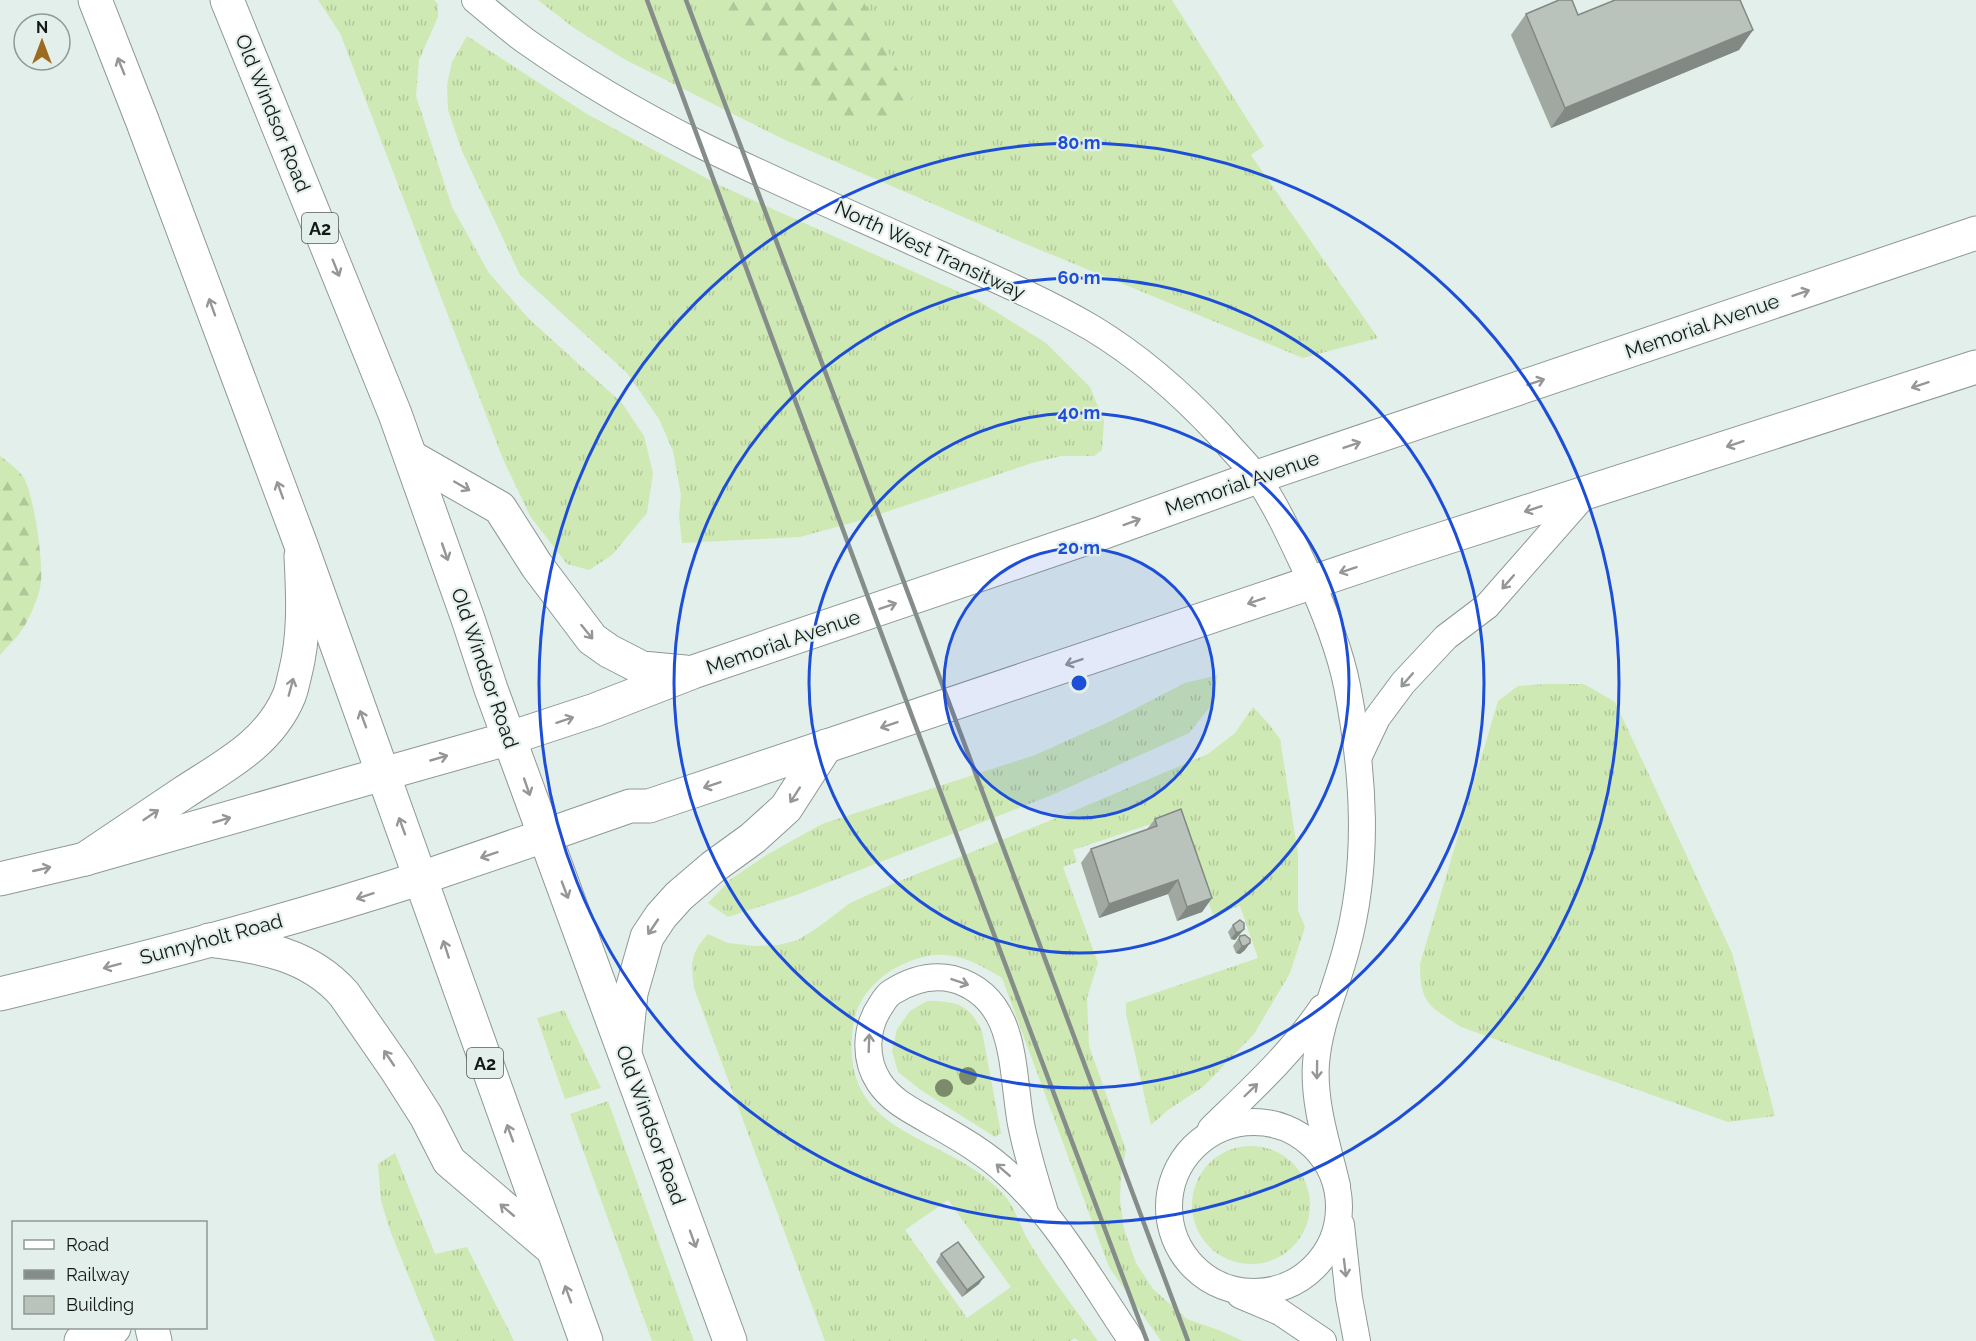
<svg xmlns="http://www.w3.org/2000/svg" width="1976" height="1341" font-family="Raleway,sans-serif">
	<style>
		.grass { fill: url(#grass-tufts); fill-rule: evenodd }
		.forest { fill: url(#forest-firs) }
		.lines { fill: none; stroke-linecap: round; stroke-linejoin: round }
		.lane-casing { stroke: #8e9994; stroke-width: 28 }
		.street-casing { stroke: #8e9994; stroke-width: 35 }
		.primary-casing { stroke: #8e9994; stroke-width: 35 }
		.highway-casing { stroke: #8e9994; stroke-width: 35 }
		.lane { stroke: #fff; stroke-width: 26 }
		.street { stroke: #fff; stroke-width: 33 }
		.primary { stroke: #fff; stroke-width: 33 }
		.highway { stroke: #fff; stroke-width: 33 }
		.rail { stroke: #858d8a; stroke-width: 4.5 }
		.tree { fill: #7a8c69 }
		.wall { fill: #a0a8a1 }
		.shaded-wall { fill: #828883 }
		.building { fill: #bac3bb; stroke: #828883; stroke-width: 1.5 }
		.oneway { stroke: #959796 }
		.ring { fill: none; stroke: #1d4ed8; stroke-width: 3 }
		.labels { text-anchor: middle; dominant-baseline: central; stroke-width: 4.5; stroke-linejoin: round; paint-order: stroke }
		.shield { fill: #e3efea; stroke: #525856; stroke-width: 1.5 }
		.shield-label { font-size: 18px; font-weight: bold; fill: #141816 }
		.street-label { font-size: 20px; fill: #141816; stroke: #e3efea }
		.centre { fill: #1d4ed8; stroke: #e3efea; stroke-width: 3 }
		.ring-label { font-size: 18px; text-anchor: middle; font-weight: bold; fill: #1d4ed8; stroke: #e3efea; stroke-width: 4.5; stroke-linejoin: round; paint-order: stroke }
	</style>
	<defs>
		<pattern id="grass-tufts" width="24" height="20" patternUnits="userSpaceOnUse" patternTransform="scale(1.5)"><rect width="24" height="20" fill="#cfe9b4"/><path d="M3 7l-1-3M5 7V3M7 7l1-3M15 17l-1-3M17 17v-4M19 17l1-3" fill="none" stroke="#b1c79a"/></pattern>
		<pattern id="forest-firs" width="22" height="20" patternUnits="userSpaceOnUse" patternTransform="scale(1.5)"><rect width="22" height="20" fill="#cfe9b4"/><path d="M5 1l3.5 6h-7zM16 11l3.5 6h-7z" fill="#b1c79a"/></pattern>
	</defs>
	<rect width="100%" height="100%" fill="#e3efea"/>
	<g class="grass">
		<polygon points="318,0 434,0 438,4 438,17 419,60 416,96 452,207 489,273 529,319 622,403 644,436 653,473 647,513 612,555 589,570 567,564 530,516 503,459 340,33"/>
		<polygon points="538,0 1172,0 1264,146 1251,155 1378,338 1303,358 1021,242 783,139 624,59 574,28"/>
		<polygon points="467,36 587,114 719,185 977,300 1046,343 1090,387 1104,421 1102,450 1094,456 1061,456 1032,463 862,520 800,537 682,543 679,516 681,495 673,451 659,419 627,373 520,275 462,151 448,110 447,85 452,62"/>
		<polygon points="1218,675 1210,707 1189,733 1052,795 796,895 728,917 708,903 731,879 768,854 822,824 1035,755 1113,720 1185,683"/>
		<path d="M1547 684H1584L1615 702 1732 953 1775 1116 1728 1122 1461 1027C1430 1006 1420 1005 1420 964L1498 701 1518 686Z"/>
		<path d="M1253 707 1268 723 1280 739 1298 854V910L1305 927 1290 973 1254 1034 1203 1087 1168 1110 1151 1125 1126 1014V1003L1258 958 1240 906 1213 915 1178 815 1073 850 1077 862 1063 867 1098 963 1087 998 1089 1046 1126 1150 1121 1175 1120 1200 1124 1229 1136 1263 1153 1289 1187 1319 1221 1331 1243 1341H1161L1109 1267 1002 978C973 960 947 947 913 960 883 971 857 994 853 1027 838 1141 949 1131 1005 1196 1015 1208 1020 1226 1028 1240 1048 1275 1075 1308 1098 1341H1078L1075 1338 1070 1341H825L694 988C691 962 690 954 708 934L728 943 755 946 778 945 798 940 820 926 850 903 897 882 1069 813 1208 754 1235 733ZM948 1200 1011 1287 967 1318 905 1230Z"/>
		<path d="M927 1001C956 1001 969 1004 982 1031L1001 1133 995 1137 922 1091 898 1072 892 1051 897 1029 910 1011Z"/>
		<polygon points="564,1010 601,1088 565,1099 537,1018"/>
		<polygon points="608,1101 694,1341 652,1341 570,1114"/>
		<circle cx="1251" cy="1205" r="59"/>
		<polygon points="395,1153 435,1254 467,1247 514,1341 435,1341 391,1233 381,1201 378,1164"/>
	</g>
	<g class="forest">
		<polygon points="705,0 863,0 882,41 912,96 908,113 887,128 845,116 810,94 723,20"/>
		<path d="M0 456C8 462 18 469 24 478 34 496 45 568 40 588 36 604 27 625 16 638 10 644 5 649 0 655Z"/>
	</g>
	<g class="lines">
		<defs>
			<g id="lane">
				<path d="M475 0C492 14 509 29 527 42 581 80 640 114 699 144 776 182 856 216 935 252 988 276 1042 299 1092 328 1140 357 1182 394 1220 435 1232 450 1247 464 1258 479 1277 507 1291 538 1305 568 1322 605 1339 646 1347 686 1364 773 1370 863 1346 950 1336 988 1319 1024 1316 1063 1313 1104 1328 1147 1337 1186"/>
				<polyline points="1359,756 1377,718 1403,683 1446,637 1487,606 1588,491"/>
				<circle cx="1254" cy="1207" r="85"/>
				<path d="M1211 1129C1251 1090 1291 1054 1322 1008"/>
				<path d="M1045 1212C1036 1183 1027 1154 1021 1124 1011 1069 1018 997 953 979 931 974 911 980 892 992 887 995 884 1000 881 1005 865 1028 864 1059 879 1082 892 1102 913 1111 933 1123 959 1138 986 1153 1008 1174 1059 1221 1093 1284 1132 1341"/>
				<polyline points="1341,1225 1349,1298 1357,1341"/>
				<polyline points="1240,1295 1280,1312 1323,1341"/>
			</g>
			<g id="street">
				<polyline points="152,1328 155,1341"/>
				<polyline points="81,1341 114,1328"/>
			</g>
			<g id="primary">
				<polyline points="411,457 500,508 537,566 592,639 609,651 642,668 685,672"/>
				<polyline points="510,738 595,710 693,672 1099,534 1257,477 1976,233"/>
				<polyline points="544,836 630,806 649,806 1411,549 1976,367"/>
				<path d="M85 859C118 837 150 815 183 793 224 766 269 744 289 696 292 689 293 681 295 674 305 635 303 596 301 556"/>
				<polyline points="0,879 85,859 383,774"/>
				<path d="M209 940C260 947 308 953 344 994L396 1069 426 1116 449 1161 551 1248"/>
				<path d="M0 994C141 960 282 923 421 878"/>
				<polyline points="625,1051 631,993 647,937 661,916 679,896 713,867 753,838 786,808 826,746"/>
			</g>
			<g id="highway">
				<polyline points="95,0 142,120 301,545 586,1341"/>
				<polyline points="227,0 395,414 468,619 491,689 730,1341"/>
				<polyline points="383,774 510,738"/>
				<polyline points="421,878 544,836"/>
			</g>
		</defs>
		<use href="#lane" class="lane-casing"/>
		<use href="#street" class="street-casing"/>
		<use href="#primary" class="primary-casing"/>
		<use href="#highway" class="highway-casing"/>
		<use href="#lane" class="lane"/>
		<use href="#street" class="street"/>
		<use href="#primary" class="primary"/>
		<use href="#highway" class="highway"/>
		<g class="rail">
			<polyline points="647,0 913,719 1147,1341"/>
			<path d="M686 0C852 447 1020 894 1188 1341"/>
		</g>
	</g>
	<g class="tree">
		<circle cx="968" cy="1076" r="9"/>
		<circle cx="944" cy="1088" r="9"/>
	</g>
	<g class="wall">
		<polygon points="1526,14 1578,15 1753,30 1739,50 1551,128 1511,35"/>
		<polygon points="1155,819 1212,898 1202,912 1177,921 1168,894 1099,918 1081,863 1091,849 1147,829"/>
		<polygon points="1233,925 1244,929 1235,940 1231,939 1228,932"/>
		<polygon points="1240,936 1245,950 1240,954 1236,953 1233,946"/>
		<polygon points="941,1254 979,1284 962,1297 936,1262"/>
	</g>
	<g class="shaded-wall">
		<polygon points="1753,30 1739,50 1551,128 1565,108"/>
		<polygon points="1178,880 1168,894 1099,918 1109,904"/>
		<polygon points="1212,898 1202,912 1177,921 1187,907"/>
		<polygon points="1244,929 1235,940 1231,939 1236,932"/>
		<polygon points="1250,943 1245,950 1240,954 1236,953 1242,946"/>
		<polygon points="984,1277 979,1284 962,1297 967,1290"/>
	</g>
	<g class="building">
		<polygon points="1559,0 1572,0 1578,15 1615,0 1740,0 1753,30 1565,108 1526,14"/>
		<polygon points="1181,809 1212,898 1187,907 1178,880 1109,904 1091,849 1157,826 1155,819"/>
		<polygon points="1240,920 1244,923 1244,929 1240,932 1236,932 1233,925"/>
		<polygon points="1245,935 1250,939 1250,943 1245,946 1242,946 1239,939 1240,936"/>
		<polygon points="958,1242 984,1277 967,1290 941,1254"/>
	</g>
	<defs><path id="oneway-shaft" d="M-6 0H5M1.5-3L5.5 0L1.5 3" fill="none" stroke-width="1.6" stroke-linecap="round" stroke-linejoin="round" transform="scale(1.5)"/></defs>
	<g class="oneway">
		<use href="#oneway-shaft" transform="translate(121 66) rotate(-112)"/>
		<use href="#oneway-shaft" transform="translate(336 268) rotate(68)"/>
		<use href="#oneway-shaft" transform="translate(1801 293) rotate(-19)"/>
		<use href="#oneway-shaft" transform="translate(212 307) rotate(-110)"/>
		<use href="#oneway-shaft" transform="translate(1536 382) rotate(-19)"/>
		<use href="#oneway-shaft" transform="translate(1920 385) rotate(162)"/>
		<use href="#oneway-shaft" transform="translate(1735 444) rotate(162)"/>
		<use href="#oneway-shaft" transform="translate(1352 445) rotate(-19)"/>
		<use href="#oneway-shaft" transform="translate(462 486) rotate(30)"/>
		<use href="#oneway-shaft" transform="translate(280 490) rotate(-110)"/>
		<use href="#oneway-shaft" transform="translate(1533 509) rotate(162)"/>
		<use href="#oneway-shaft" transform="translate(1132 522) rotate(-20)"/>
		<use href="#oneway-shaft" transform="translate(445 552) rotate(71)"/>
		<use href="#oneway-shaft" transform="translate(1348 570) rotate(162)"/>
		<use href="#oneway-shaft" transform="translate(1508 582) rotate(131)"/>
		<use href="#oneway-shaft" transform="translate(1256 601) rotate(161)"/>
		<use href="#oneway-shaft" transform="translate(888 606) rotate(-19)"/>
		<use href="#oneway-shaft" transform="translate(587 632) rotate(51)"/>
		<use href="#oneway-shaft" transform="translate(1074 662) rotate(161)"/>
		<use href="#oneway-shaft" transform="translate(1407 680) rotate(131)"/>
		<use href="#oneway-shaft" transform="translate(291 687) rotate(-75)"/>
		<use href="#oneway-shaft" transform="translate(363 719) rotate(-110)"/>
		<use href="#oneway-shaft" transform="translate(565 720) rotate(-18)"/>
		<use href="#oneway-shaft" transform="translate(889 725) rotate(161)"/>
		<use href="#oneway-shaft" transform="translate(439 758) rotate(-16)"/>
		<use href="#oneway-shaft" transform="translate(712 785) rotate(161)"/>
		<use href="#oneway-shaft" transform="translate(527 787) rotate(71)"/>
		<use href="#oneway-shaft" transform="translate(795 795) rotate(123)"/>
		<use href="#oneway-shaft" transform="translate(151 815) rotate(-34)"/>
		<use href="#oneway-shaft" transform="translate(222 820) rotate(-16)"/>
		<use href="#oneway-shaft" transform="translate(402 826) rotate(-110)"/>
		<use href="#oneway-shaft" transform="translate(489 855) rotate(161)"/>
		<use href="#oneway-shaft" transform="translate(42 869) rotate(-13)"/>
		<use href="#oneway-shaft" transform="translate(565 890) rotate(69)"/>
		<use href="#oneway-shaft" transform="translate(365 896) rotate(162)"/>
		<use href="#oneway-shaft" transform="translate(653 927) rotate(124)"/>
		<use href="#oneway-shaft" transform="translate(446 949) rotate(-108)"/>
		<use href="#oneway-shaft" transform="translate(112 966) rotate(165)"/>
		<use href="#oneway-shaft" transform="translate(960 982) rotate(19)"/>
		<use href="#oneway-shaft" transform="translate(869 1043) rotate(-88)"/>
		<use href="#oneway-shaft" transform="translate(389 1058) rotate(-124)"/>
		<use href="#oneway-shaft" transform="translate(1317 1070) rotate(91)"/>
		<use href="#oneway-shaft" transform="translate(1251 1090) rotate(-44)"/>
		<use href="#oneway-shaft" transform="translate(510 1133) rotate(-110)"/>
		<use href="#oneway-shaft" transform="translate(1003 1170) rotate(-139)"/>
		<use href="#oneway-shaft" transform="translate(507 1210) rotate(-140)"/>
		<use href="#oneway-shaft" transform="translate(693 1239) rotate(70)"/>
		<use href="#oneway-shaft" transform="translate(1345 1268) rotate(83)"/>
		<use href="#oneway-shaft" transform="translate(568 1294) rotate(-110)"/>
	</g>
	<circle cx="1079" cy="683" r="135" fill="#1d4ed8" fill-opacity=".12"/>
	<g class="ring">
		<circle cx="1079" cy="683" r="135"/>
		<circle cx="1079" cy="683" r="270"/>
		<circle cx="1079" cy="683" r="405"/>
		<circle cx="1079" cy="683" r="540"/>
	</g>
	<g class="labels">
		<g class="shield">
			<rect x="302" y="213" width="36" height="30" rx="4.5"/>
			<rect x="467" y="1048" width="36" height="30" rx="4.5"/>
		</g>
		<g class="shield-label">
			<text x="320" y="228">A2</text>
			<text x="485" y="1063">A2</text>
		</g>
		<g class="street-label">
			<text transform="translate(273 113) rotate(68)">Old Windsor Road</text>
			<text transform="translate(930 250) rotate(25)">North West Transitway</text>
			<text transform="translate(1702 326) rotate(-19)">Memorial Avenue</text>
			<text transform="translate(1242 483) rotate(-19)">Memorial Avenue</text>
			<text transform="translate(783 642) rotate(-19)">Memorial Avenue</text>
			<text transform="translate(485 668) rotate(71)">Old Windsor Road</text>
			<text transform="translate(211 939) rotate(-15)">Sunnyholt Road</text>
			<text transform="translate(651 1125) rotate(70)">Old Windsor Road</text>
		</g>
	</g>
	<circle cx="1079" cy="683" r="9" class="centre"/>
	<g class="ring-label">
		<text x="1079" y="149">80 m</text>
		<text x="1079" y="284">60 m</text>
		<text x="1079" y="419">40 m</text>
		<text x="1079" y="554">20 m</text>
	</g>
	<rect x="12" y="1221" width="195" height="108" fill="#e3efea" stroke="#909995" stroke-width="1.5"/>
	<rect x="24" y="1240" width="30" height="9" fill="#ffffff" stroke="#909995" stroke-width="1.5"/>
	<text x="66" y="1251" font-size="18" fill="#141816">Road</text>
	<rect x="24" y="1270" width="30" height="9" fill="#858d8a" stroke="#909995" stroke-width="1.5"/>
	<text x="66" y="1281" font-size="18" fill="#141816">Railway</text>
	<rect x="24" y="1296" width="30" height="18" fill="#bac3bb" stroke="#909995" stroke-width="1.5"/>
	<text x="66" y="1311" font-size="18" fill="#141816">Building</text>
	<g transform="translate(42 42)"><circle r="28" fill="#e3efea" stroke="#909995" stroke-width="1.5"/>
	<path d="M0-4.5L10 22L0 15L-10 22Z" fill="#9e6a21"/>
	<text y="-9" font-size="16" font-weight="bold" text-anchor="middle" fill="#141816">N</text>
	</g>
</svg>
